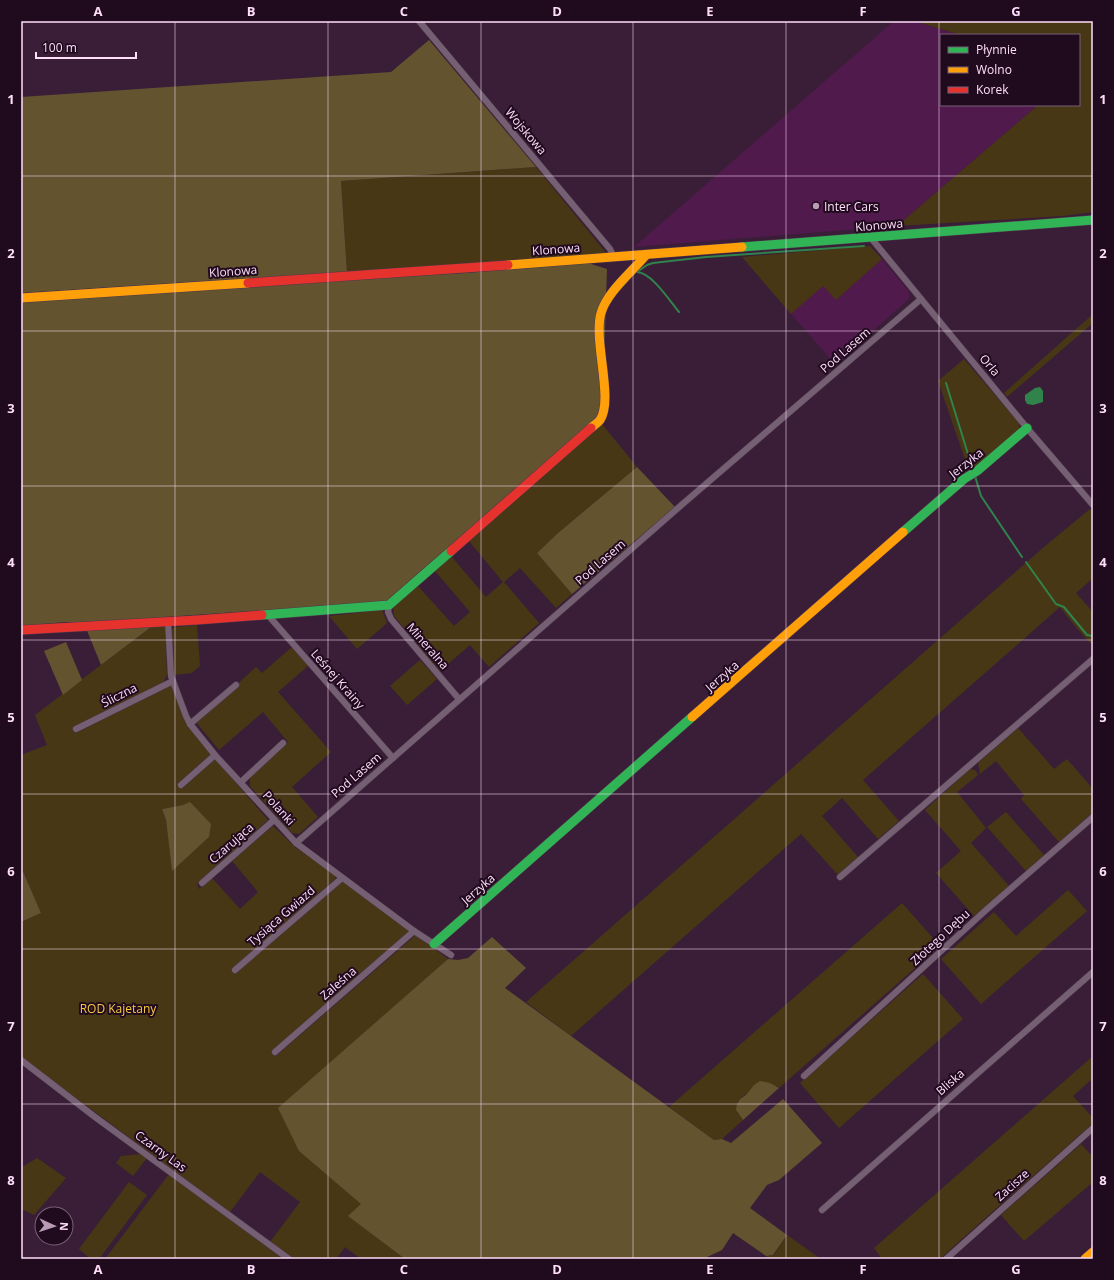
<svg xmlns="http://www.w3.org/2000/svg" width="1114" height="1280" font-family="'Open Sans',sans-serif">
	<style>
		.built { fill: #501a4c }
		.green { fill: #483714; fill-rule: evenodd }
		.forest { fill: #64532f }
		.water { fill: #2f834b }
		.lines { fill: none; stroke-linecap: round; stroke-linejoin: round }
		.stream { stroke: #2f834b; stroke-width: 2 }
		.street-casing { stroke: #4f394d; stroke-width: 7 }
		.fast-casing { stroke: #4f394d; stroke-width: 10 }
		.slow-casing { stroke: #4f394d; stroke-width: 10 }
		.jam-casing { stroke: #4f394d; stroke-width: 10 }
		.street { stroke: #756073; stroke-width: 6 }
		.fast { stroke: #30b455; stroke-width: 9 }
		.slow { stroke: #ff9f0a; stroke-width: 9 }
		.jam { stroke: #e5322d; stroke-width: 9 }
		.grid { fill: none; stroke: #fedef9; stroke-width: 1; stroke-opacity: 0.55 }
		.poi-dot { fill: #b99bb5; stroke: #200a1e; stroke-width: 1.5 }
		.labels { text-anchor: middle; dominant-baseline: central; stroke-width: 4; stroke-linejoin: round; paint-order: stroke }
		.street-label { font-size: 12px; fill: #fedef9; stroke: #200a1e }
		.poi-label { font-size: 12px; fill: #fedef9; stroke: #200a1e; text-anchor: start }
		.park-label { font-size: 12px; fill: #f7cb40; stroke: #200a1e }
		.neatline { fill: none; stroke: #fedef9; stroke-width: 1.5 }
		.grid-label { font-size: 13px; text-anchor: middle; font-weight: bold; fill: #fedef9 }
	</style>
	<rect width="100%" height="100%" fill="#3a1e38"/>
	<g class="built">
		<polygon points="894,21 914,21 961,35 941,35 941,105 1038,105 897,226 634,247"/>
		<polygon points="882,259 909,292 909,299 835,364 791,314 823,285 836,300"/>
	</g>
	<g class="green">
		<polygon points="914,21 1093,21 1093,212 1063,216 897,226 1038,105 1079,105 1079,35 961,35"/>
		<polygon points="536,167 607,254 347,272 341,181"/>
		<polygon points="870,246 882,259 836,300 823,286 791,314 742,257"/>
		<polygon points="1093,314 1093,323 1007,397 1004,393"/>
		<polygon points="964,359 1019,423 1019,429 975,467 968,468 938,381"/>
		<polygon points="602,424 637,467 558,533 537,553 572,594 556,608 520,568 504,582 539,623 489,667 470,645 440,671 394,616 393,607 418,586 454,626 470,612 435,571 451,556 486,597 503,582 469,541 522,494 576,444"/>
		<polygon points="1090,509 1093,512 1093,578 1076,593 1093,612 1093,646 1074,625 1060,607 863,780 899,821 878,839 842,798 822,816 858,857 838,875 801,834 571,1036 526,1002 1044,547"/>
		<polygon points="382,610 387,623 357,649 329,616"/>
		<path d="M155 624H165L167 675 163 683 73 727 76 733 171 685 185 720 211 754 178 783 183 788 215 759 268 820 197 884 199 889 212 878 240 909 258 892 232 861 273 826 296 848 336 875 335 879 232 969 235 974 343 880 410 930 273 1051 276 1056 416 935 448 959 399 1003 299 1151 362 1204 349 1216 405 1259H361L345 1247 336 1259H293L270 1242 300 1202 260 1172 230 1212 22 1058 21 922 41 913 21 867V755L47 745 35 715ZM183 805 209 837 172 870 166 820 162 809Z"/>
		<polygon points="197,625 200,666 192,673 173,675 170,631 174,627"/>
		<polygon points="292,647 309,665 278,692 331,752 292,787 318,817 299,834 292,833 250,786 250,778 288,742 263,712 219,750 196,722 256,667 262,673"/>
		<polygon points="420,660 437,679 407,705 390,686"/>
		<polygon points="1018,728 1054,769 1067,759 1093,789 1093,812 1059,842 1021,799 1024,795 996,761 980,774 978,763"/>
		<polygon points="970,769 975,770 978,775 957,792 986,828 971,843 1009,886 974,916 936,873 961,851 925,810"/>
		<polygon points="1006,812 1044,855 1026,871 987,827"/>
		<polygon points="1068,890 1087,911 981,1004 941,959 994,912 1016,936"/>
		<path d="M902 903 940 946 779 1088 777 1086C767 1088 741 1092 738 1102 737 1105 737 1109 737 1112L743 1120 722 1139 714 1140 669 1107Z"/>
		<polygon points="923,974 963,1019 839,1128 800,1083"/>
		<path d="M1093 1056V1078L1073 1096 1093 1118V1123C1042 1169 990 1213 940 1259H882L874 1248Z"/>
		<polygon points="1081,1144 1093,1157 1093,1182 1024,1241 1001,1215"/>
		<polygon points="141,1154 147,1158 133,1176 116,1163 121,1156"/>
		<polygon points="37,1158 66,1178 34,1215 21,1209 21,1168"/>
		<polygon points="169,1174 283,1259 105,1259"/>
		<polygon points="129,1182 147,1195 99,1259 91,1259 79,1249"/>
		<polygon points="787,1235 821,1259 770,1259 766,1256 774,1255"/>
	</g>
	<g class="forest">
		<polygon points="429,40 536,167 341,181 347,272 21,293 21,97 391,72"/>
		<polygon points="588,263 607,269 602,424 516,488 385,602 94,622 66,622 21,626 21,302 322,281 465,273"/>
		<polygon points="637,467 675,507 572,594 537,553 558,533"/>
		<polygon points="155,624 101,665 86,628"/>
		<polygon points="66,642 82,680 63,695 44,651"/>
		<polygon points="190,802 211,824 209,837 172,871 166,820 162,809 183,805"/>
		<polygon points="21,867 41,913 21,922"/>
		<polygon points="492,937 526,968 505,988 714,1140 722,1139 731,1143 783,1099 822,1143 779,1180 767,1185 750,1208 787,1235 773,1255 766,1256 733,1233 722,1250 703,1259 405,1259 348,1216 361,1204 299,1151 278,1108 448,959 458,960 468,958"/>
		<polygon points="760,1081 770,1083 779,1088 743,1120 736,1110 737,1104 740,1099 747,1094 754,1085"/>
	</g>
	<polygon class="water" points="1040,387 1043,391 1043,402 1033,405 1027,404 1025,400 1025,395 1035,388"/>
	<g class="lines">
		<g class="stream">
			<path d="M679 312C669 300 652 273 637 272L647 265 653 263 706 257 864 246"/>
			<polyline points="946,383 972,467"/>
			<polyline points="975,476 981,496 1022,557"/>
			<polyline points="1026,562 1056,604 1064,607 1087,635 1093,636"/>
		</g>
		<defs>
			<g id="street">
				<polyline points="419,21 610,249 614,257"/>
				<polyline points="871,238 1027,428 1093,505"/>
				<polyline points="389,605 388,612 391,619 459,699"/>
				<polyline points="267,614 393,758"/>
				<polyline points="168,621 171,676 186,716 190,724 215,755 296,843 414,931 451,955"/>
				<polyline points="190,724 236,685"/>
				<polyline points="76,729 173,681"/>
				<polyline points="241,782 283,743"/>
				<polyline points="181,785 215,755"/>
				<polyline points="296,843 678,508 921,299"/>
				<polyline points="840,877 1093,659"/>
				<polyline points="202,883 274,820"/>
				<polyline points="235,970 342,878"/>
				<polyline points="275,1052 414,931"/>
				<polyline points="21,1060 95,1117 289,1259"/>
				<polyline points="804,1076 986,910 1093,817"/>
				<polyline points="822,1210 1093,972"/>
				<polyline points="946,1259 1093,1128"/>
			</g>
			<g id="fast">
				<polyline points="742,247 1093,220"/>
				<polyline points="903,532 964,479 977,471 1027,428"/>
				<polyline points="262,615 389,605 451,551"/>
				<polyline points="434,944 692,717"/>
			</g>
			<g id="slow">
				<polyline points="508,265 742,247"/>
				<polyline points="21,298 248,283"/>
				<path d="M591 428C594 425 598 423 600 420 614 399 593 341 601 313 607 292 632 272 646 255"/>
				<polyline points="692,717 903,532"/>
				<polyline points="1085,1259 1093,1252"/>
			</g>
			<g id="jam">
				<polyline points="248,283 508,265"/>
				<polyline points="451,551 591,428"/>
				<polyline points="21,630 197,620 262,615"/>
			</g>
		</defs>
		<use href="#street" class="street-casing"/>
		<use href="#fast" class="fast-casing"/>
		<use href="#slow" class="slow-casing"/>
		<use href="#jam" class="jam-casing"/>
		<use href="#street" class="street"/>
		<use href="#fast" class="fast"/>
		<use href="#slow" class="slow"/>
		<use href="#jam" class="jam"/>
	</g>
	<path class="grid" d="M175 21V1259M328 21V1259M481 21V1259M633 21V1259M786 21V1259M939 21V1259M21 176H1093M21 331H1093M21 486H1093M21 640H1093M21 794H1093M21 949H1093M21 1104H1093"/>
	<circle class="poi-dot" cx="816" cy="206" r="4"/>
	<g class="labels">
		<g class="street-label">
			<text transform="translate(526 131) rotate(50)">Wojskowa</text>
			<text transform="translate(879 225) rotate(-5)">Klonowa</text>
			<text transform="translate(556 249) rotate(-4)">Klonowa</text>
			<text transform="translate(233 271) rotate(-4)">Klonowa</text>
			<text transform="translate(845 350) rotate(-41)">Pod Lasem</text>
			<text transform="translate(990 365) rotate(50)">Orla</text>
			<text transform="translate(966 463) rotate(-38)">Jerzyka</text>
			<text transform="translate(600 562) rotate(-41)">Pod Lasem</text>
			<text transform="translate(428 646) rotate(49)">Mineralna</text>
			<text transform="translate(722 676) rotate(-41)">Jerzyka</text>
			<text transform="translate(338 679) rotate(49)">Leśnej Krainy</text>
			<text transform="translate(119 695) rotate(-27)">Śliczna</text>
			<text transform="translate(356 775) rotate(-41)">Pod Lasem</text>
			<text transform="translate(279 808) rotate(48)">Polanki</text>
			<text transform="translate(231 843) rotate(-41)">Czarująca</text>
			<text transform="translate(478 889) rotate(-41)">Jerzyka</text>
			<text transform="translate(281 916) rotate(-41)">Tysiąca Gwiazd</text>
			<text transform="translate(940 937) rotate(-43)">Złotego Dębu</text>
			<text transform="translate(338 983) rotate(-41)">Zaleśna</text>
			<text transform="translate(950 1082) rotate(-41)">Bliska</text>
			<text transform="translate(161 1151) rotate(36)">Czarny Las</text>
			<text transform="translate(1012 1185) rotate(-42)">Zacisze</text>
		</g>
		<g class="poi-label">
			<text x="824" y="206">Inter Cars</text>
		</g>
		<g class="park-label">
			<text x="118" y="1008">ROD Kajetany</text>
		</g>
	</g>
	<rect width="1114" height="1280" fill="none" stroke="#200a1e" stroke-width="44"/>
	<rect x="940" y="34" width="140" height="72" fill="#200a1e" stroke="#795f76"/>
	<rect x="948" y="47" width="20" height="6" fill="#30b455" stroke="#795f76"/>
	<text x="976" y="54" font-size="12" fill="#fedef9">Płynnie</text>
	<rect x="948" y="67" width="20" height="6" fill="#ff9f0a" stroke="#795f76"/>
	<text x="976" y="74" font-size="12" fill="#fedef9">Wolno</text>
	<rect x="948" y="87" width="20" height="6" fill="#e5322d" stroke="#795f76"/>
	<text x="976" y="94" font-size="12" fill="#fedef9">Korek</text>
	<g transform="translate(54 1226) rotate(93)"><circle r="19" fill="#200a1e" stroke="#795f76"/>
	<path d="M0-3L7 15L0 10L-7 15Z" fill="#b99bb5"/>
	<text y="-6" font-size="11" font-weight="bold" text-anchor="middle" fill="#fedef9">N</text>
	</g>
	<path d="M36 52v6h100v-6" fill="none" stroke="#fedef9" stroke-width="2"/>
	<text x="42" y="52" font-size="12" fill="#fedef9" stroke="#200a1e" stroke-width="3" paint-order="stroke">100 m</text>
	<rect x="22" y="22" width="1070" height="1236" class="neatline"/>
	<g class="grid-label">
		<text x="98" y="16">A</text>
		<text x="251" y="16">B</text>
		<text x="404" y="16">C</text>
		<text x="557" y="16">D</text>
		<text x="710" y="16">E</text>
		<text x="863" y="16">F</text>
		<text x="1016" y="16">G</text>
		<text x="11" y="104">1</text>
		<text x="1103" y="104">1</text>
		<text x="11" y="258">2</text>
		<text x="1103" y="258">2</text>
		<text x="11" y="413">3</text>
		<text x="1103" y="413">3</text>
		<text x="11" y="567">4</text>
		<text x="1103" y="567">4</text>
		<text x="11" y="722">5</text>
		<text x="1103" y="722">5</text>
		<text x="11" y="876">6</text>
		<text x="1103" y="876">6</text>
		<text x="11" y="1031">7</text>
		<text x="1103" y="1031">7</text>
		<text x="11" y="1185">8</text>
		<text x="1103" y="1185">8</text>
		<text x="98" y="1274">A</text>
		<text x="251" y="1274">B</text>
		<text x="404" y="1274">C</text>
		<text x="557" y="1274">D</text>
		<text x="710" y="1274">E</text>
		<text x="863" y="1274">F</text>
		<text x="1016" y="1274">G</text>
	</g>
</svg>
